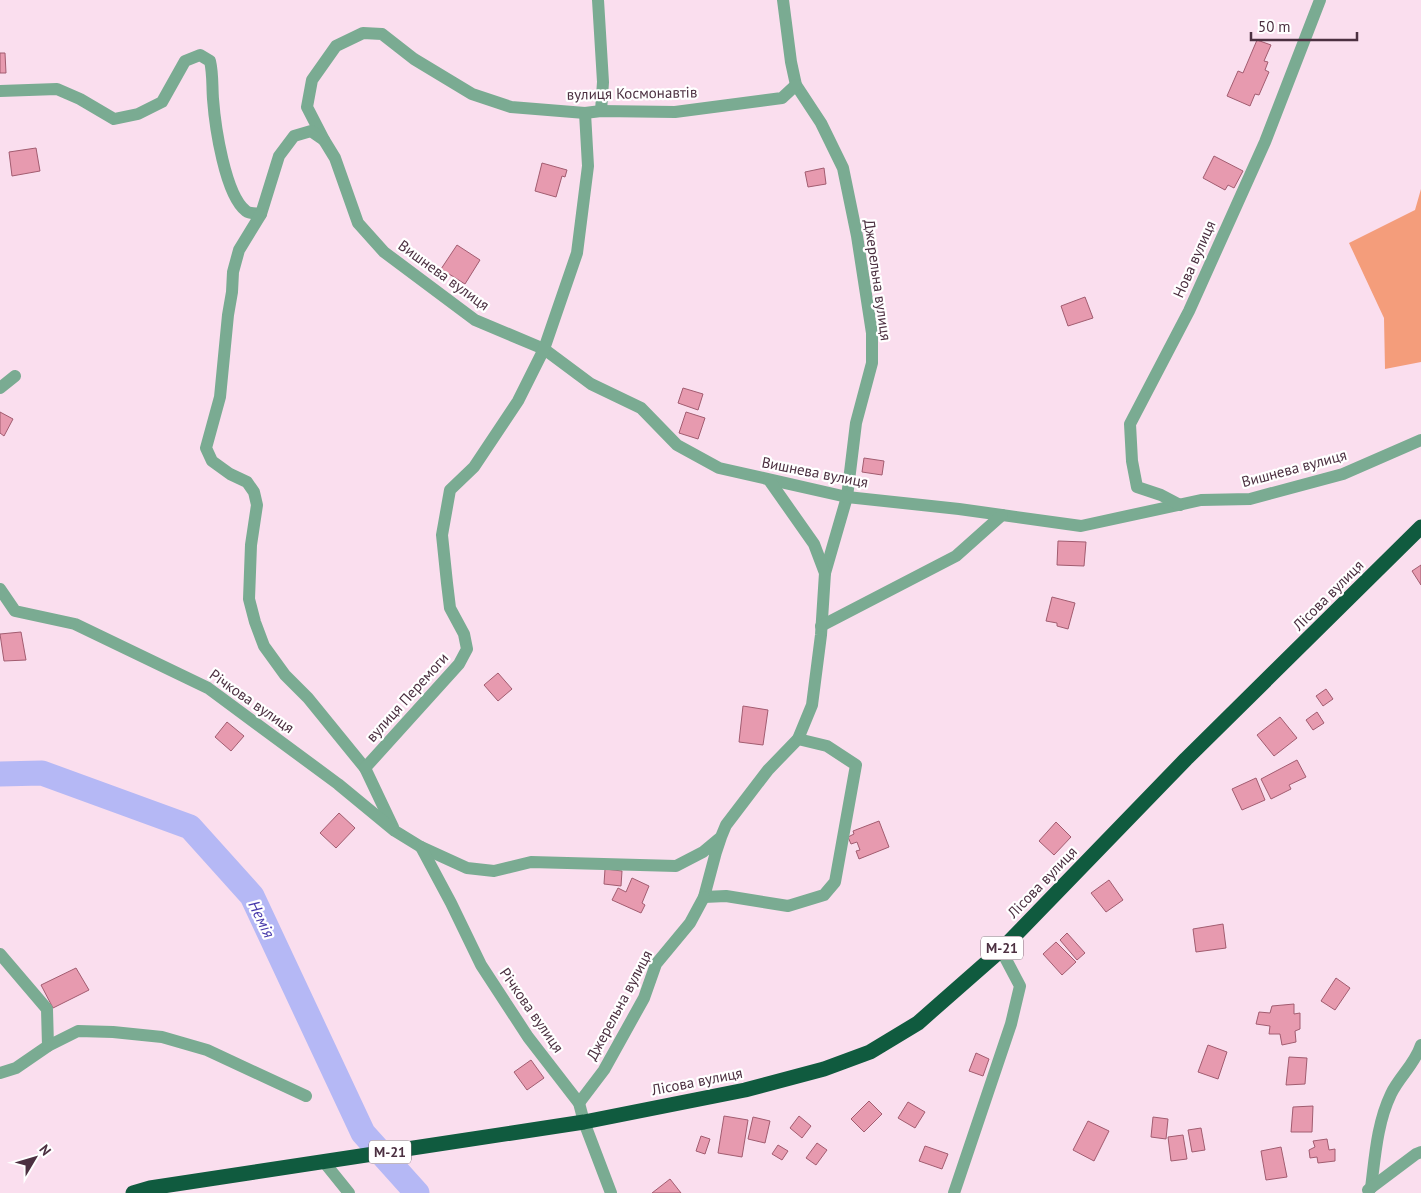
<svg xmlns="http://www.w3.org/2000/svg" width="1421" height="1193" font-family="'PT Sans',sans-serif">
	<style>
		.forest { fill: #f49d7b }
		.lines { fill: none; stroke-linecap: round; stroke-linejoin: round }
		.river { stroke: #b5b8f5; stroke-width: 25 }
		.building { fill: #e79aaf; stroke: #a25c70 }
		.minor { stroke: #7aab92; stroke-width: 12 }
		.highway { stroke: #105b3f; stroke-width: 15 }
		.labels { text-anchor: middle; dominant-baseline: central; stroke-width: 4.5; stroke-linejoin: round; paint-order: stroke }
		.shield { fill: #fff; stroke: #826e7a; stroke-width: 1 }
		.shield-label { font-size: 14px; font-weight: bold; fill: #4c3041 }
		.street-label { font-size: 15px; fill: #4c3041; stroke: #fff }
		.water-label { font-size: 16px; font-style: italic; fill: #483aab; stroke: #fff }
	</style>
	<rect width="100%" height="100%" fill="#fadeee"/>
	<polygon class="forest" points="1421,189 1421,362 1385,369 1384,318 1349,243 1415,210"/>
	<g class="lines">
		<polyline class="river" points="0,774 42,773 190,827 252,896 363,1133 417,1193"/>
	</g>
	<g class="building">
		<polygon points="1257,40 1271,45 1264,61 1268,62 1265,70 1269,72 1259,95 1255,94 1250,106 1227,96 1238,71 1243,73"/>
		<polygon points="0,53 5,53 6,73 0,73"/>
		<polygon points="36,148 40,171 12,176 9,152"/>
		<polygon points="1214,156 1243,171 1234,188 1228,185 1225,190 1203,178"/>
		<polygon points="542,163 567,170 565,177 562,176 556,197 535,191"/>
		<polygon points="824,168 826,184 808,187 805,172"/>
		<polygon points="457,245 480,260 465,284 441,269"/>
		<polygon points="1085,297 1093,318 1068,326 1061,306"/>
		<polygon points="683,388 703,394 698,410 678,403"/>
		<polygon points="0,412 13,419 4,436 0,433"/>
		<polygon points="686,412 705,418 698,439 679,433"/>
		<polygon points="864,458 884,461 882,475 862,472"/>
		<polygon points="1058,541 1086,542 1084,566 1057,565"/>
		<polygon points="1421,565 1421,585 1412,571"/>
		<polygon points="1052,597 1075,603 1068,629 1057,626 1057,623 1046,621"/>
		<polygon points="21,632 26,660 4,661 0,634"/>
		<polygon points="498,673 512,689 498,701 484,685"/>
		<polygon points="1326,689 1333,699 1323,706 1316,696"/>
		<polygon points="743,706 768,710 763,745 739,742"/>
		<polygon points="1317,712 1324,723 1313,730 1306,720"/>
		<polygon points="1280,717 1297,738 1274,756 1257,735"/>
		<polygon points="227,722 244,736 231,751 215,737"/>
		<polygon points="1297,760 1306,777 1289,785 1291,789 1271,799 1261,779"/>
		<polygon points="1256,778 1265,800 1242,810 1232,789"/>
		<polygon points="339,813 355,828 336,848 320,833"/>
		<polygon points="879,821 889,847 859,859 856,851 860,850 857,842 851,844 848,837 854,834 853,831"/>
		<polygon points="1056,822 1071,837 1054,855 1039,841"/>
		<polygon points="605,869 622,871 621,886 604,884"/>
		<polygon points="632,878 649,886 642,903 645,905 641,913 612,900 618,888 626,892"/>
		<polygon points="1109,880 1123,900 1106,912 1091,893"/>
		<polygon points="1223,924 1226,948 1196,952 1193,929"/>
		<polygon points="1067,933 1085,953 1077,960 1060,940"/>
		<polygon points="1056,942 1076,962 1062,975 1043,954"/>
		<polygon points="76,968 89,990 53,1008 41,985"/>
		<polygon points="1336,978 1350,988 1335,1010 1321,1001"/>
		<polygon points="1294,1004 1294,1014 1300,1013 1300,1029 1295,1031 1296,1042 1282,1045 1280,1034 1269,1034 1270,1026 1256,1024 1259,1012 1270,1013 1272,1006"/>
		<polygon points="1208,1045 1227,1052 1218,1079 1198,1072"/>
		<polygon points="976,1053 989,1059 983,1076 969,1071"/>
		<polygon points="1289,1057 1307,1058 1305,1084 1286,1085"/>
		<polygon points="531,1060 544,1078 527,1090 514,1072"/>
		<polygon points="869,1101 882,1114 864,1132 851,1119"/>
		<polygon points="908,1102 925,1112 915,1128 898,1118"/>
		<polygon points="1313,1106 1312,1132 1291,1132 1293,1107"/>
		<polygon points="724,1116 748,1120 742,1157 718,1153"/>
		<polygon points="799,1116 811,1126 802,1138 790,1128"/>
		<polygon points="753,1117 770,1121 765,1143 748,1139"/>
		<polygon points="1153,1117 1168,1119 1166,1139 1151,1137"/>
		<polygon points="1088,1121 1109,1131 1094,1161 1073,1150"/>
		<polygon points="1201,1128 1205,1150 1192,1152 1188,1130"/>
		<polygon points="1183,1135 1187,1159 1171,1161 1168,1137"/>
		<polygon points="701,1136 710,1139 705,1154 696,1151"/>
		<polygon points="1327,1139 1329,1150 1335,1149 1335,1161 1318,1163 1317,1157 1310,1158 1309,1150 1315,1147 1313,1141"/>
		<polygon points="817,1143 827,1150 816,1165 806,1158"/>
		<polygon points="778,1145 788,1151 782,1160 772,1154"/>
		<polygon points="925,1146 948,1154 942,1169 919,1161"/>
		<polygon points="1281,1147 1287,1177 1266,1180 1261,1151"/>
		<polygon points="670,1179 681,1193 652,1193"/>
	</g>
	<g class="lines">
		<g class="minor">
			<polyline points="598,0 603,82 601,111"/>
			<polyline points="783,0 791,62 796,85 821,123 843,168 857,236 872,333 872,363 856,423 847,497 825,573"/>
			<polyline points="796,85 782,98 675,112 601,111 585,113 511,107 472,94 414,59 382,34 363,33 336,46 312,80 307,107 324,140 335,158 358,223 384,252 475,320 544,349 591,384 641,408 677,445 719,468 847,497 959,509 1081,526 1201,500 1250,499 1343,474 1421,440"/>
			<path d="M0 91 57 89 80 99 114 119 138 114 162 102 185 61 200 55 210 61C213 74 212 85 213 99 215 126 225 195 246 211 250 214 256 213 261 214L279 156 294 136 311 131 324 140"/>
			<polyline points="261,214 239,250 233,272 232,292 228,315 220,397 206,448 212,461 230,474 247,482 254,492 257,505 251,545 249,599 255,622 264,646 285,675 308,698 365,768 393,827"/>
			<polyline points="0,388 15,376"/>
			<polyline points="769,480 814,544 825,573 821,635 812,705 798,739"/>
			<polyline points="1180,505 1161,495 1137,487 1132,461 1130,424 1189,311 1265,142 1320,0"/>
			<polyline points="0,589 15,611 75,624 208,688 338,784 395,831 421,847 467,868 494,871 531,862 676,866 703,852 721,837 726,825 768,770 798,739 827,746 856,765 835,882 824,895 788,906 726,896 704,897 716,852 721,837"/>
			<polyline points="821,626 956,556 1002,515"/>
			<polyline points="365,768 459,664 467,649 464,634 450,608 447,583 442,535 450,490 474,467 518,401 544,349 577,253 588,166 585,113"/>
			<polyline points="421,847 451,903 481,965 528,1037 579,1103 584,1122 611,1193"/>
			<polyline points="0,954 47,1009 48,1046 16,1068 0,1073"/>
			<polyline points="48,1046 78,1031 113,1032 162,1037 207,1050 306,1096"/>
			<polyline points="579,1103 604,1070 644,998 656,964 690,923 704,897"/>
			<polyline points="324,1162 349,1193"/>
			<path d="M1371 1188C1375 1157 1377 1123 1391 1094 1399 1077 1415 1064 1421 1045"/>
			<polyline points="1368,1190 1416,1154 1421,1152"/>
			<polyline points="954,1193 1011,1024 1020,986 1001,950"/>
		</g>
		<polyline class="highway" points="133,1193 150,1188 584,1122 745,1090 824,1069 870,1052 918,1023 1001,950 1186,759 1421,527"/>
	</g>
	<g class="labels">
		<g class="shield">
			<rect x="981" y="936.5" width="42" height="23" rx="4"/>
			<rect x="369" y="1140.5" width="42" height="23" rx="4"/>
		</g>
		<g class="shield-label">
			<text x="1002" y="948">М-21</text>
			<text x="390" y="1152">М-21</text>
		</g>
		<g class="street-label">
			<text transform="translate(632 93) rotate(-1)">вулиця Космонавтів</text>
			<text transform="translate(1194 259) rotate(-66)">Нова вулиця</text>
			<text transform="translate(444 275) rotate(36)">Вишнева вулиця</text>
			<text transform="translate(878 280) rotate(82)">Джерельна вулиця</text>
			<text transform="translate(1294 468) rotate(-15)">Вишнева вулиця</text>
			<text transform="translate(815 472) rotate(11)">Вишнева вулиця</text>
			<text transform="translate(1328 595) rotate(-45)">Лісова вулиця</text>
			<text transform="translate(407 697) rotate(-48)">вулиця Перемоги</text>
			<text transform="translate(252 701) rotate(35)">Річкова вулиця</text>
			<text transform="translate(1042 882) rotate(-46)">Лісова вулиця</text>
			<text transform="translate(619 1005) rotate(-62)">Джерельна вулиця</text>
			<text transform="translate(532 1010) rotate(55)">Річкова вулиця</text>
			<text transform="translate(697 1081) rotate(-11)">Лісова вулиця</text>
		</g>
		<g class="water-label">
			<text transform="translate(262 919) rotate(64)">Немія</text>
		</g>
	</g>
	<g transform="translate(35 1158) rotate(52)" stroke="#ffffff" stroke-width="4" paint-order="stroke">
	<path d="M0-4L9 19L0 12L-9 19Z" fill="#4c3041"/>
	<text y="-8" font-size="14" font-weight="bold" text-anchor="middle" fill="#4c3041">N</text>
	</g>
	<path d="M1251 32v8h106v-8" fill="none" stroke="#4c3041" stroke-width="2.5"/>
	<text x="1258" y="32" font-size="15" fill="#4c3041" stroke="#ffffff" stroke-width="4" paint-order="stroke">50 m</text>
</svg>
